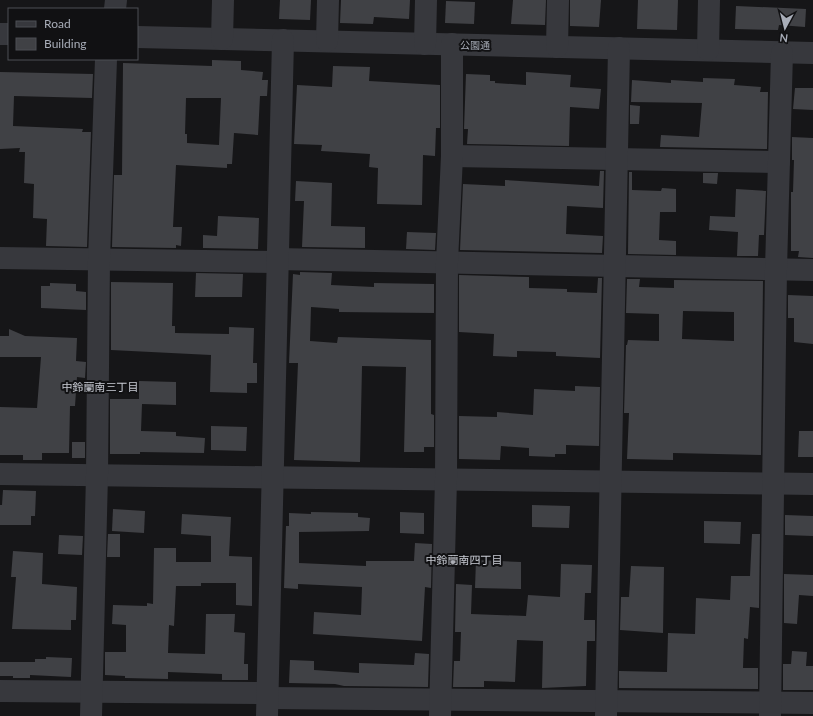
<svg xmlns="http://www.w3.org/2000/svg" width="813" height="716" font-family="Lato,'Noto Sans JP',sans-serif">
	<style>
		.building { fill: #404145; fill-rule: evenodd }
		.lines { fill: none; stroke-linecap: round; stroke-linejoin: round }
		.minor { stroke: #37383d; stroke-width: 22 }
		.labels { text-anchor: middle; dominant-baseline: central; stroke-width: 4; stroke-linejoin: round; paint-order: stroke }
		.street-label { font-size: 10px; fill: #a8adb8; stroke: #111113 }
		.neighbourhood-label { font-size: 11px; fill: #c9ccd4; stroke: #111113 }
	</style>
	<rect width="100%" height="100%" fill="#161618"/>
	<g class="building">
		<polygon points="280,0 311,0 310,20 279,19"/>
		<polygon points="341,0 410,0 409,19 374,17 373,24 340,23"/>
		<polygon points="513,0 546,0 545,25 511,24"/>
		<polygon points="570,0 601,0 599,27 570,26"/>
		<polygon points="638,0 678,0 677,30 637,29"/>
		<polygon points="446,1 475,2 474,24 445,23"/>
		<polygon points="736,6 806,9 805,27 779,25 778,30 735,29"/>
		<path d="M212 60 241 61V70L263 72 262 80H268L267 96H260L258 135 234 133 232 164H227V168L176 165 173 227H182L181 246 176 245V248L112 247 114 175H122L123 63 212 66ZM186 98H221L219 145 187 143V134H185Z"/>
		<polygon points="333,66 370,67 369,81 440,85 440,128 436,128 435,156 423,155 422,205 377,204 378,168 369,167 370,154 321,151 322,145 294,144 297,85 332,87"/>
		<polygon points="0,72 93,74 92,98 14,96 13,126 83,129 82,132 91,132 87,247 46,246 47,219 33,218 34,184 24,183 25,152 19,152 20,148 0,149"/>
		<polygon points="526,72 571,75 570,87 601,89 599,109 570,107 569,146 467,144 468,129 464,129 466,74 490,75 490,81 495,81 495,83 526,85"/>
		<polygon points="703,78 735,79 734,85 761,87 760,92 768,92 767,149 660,147 661,135 699,137 702,103 631,102 632,80 671,83 671,80 703,82"/>
		<polygon points="795,88 813,88 813,110 793,109"/>
		<polygon points="630,105 640,106 639,124 630,124"/>
		<polygon points="792,137 813,138 813,258 798,257 799,251 791,251 791,192 793,192 794,160 792,160"/>
		<polygon points="600,171 604,171 603,208 567,206 566,234 603,236 602,253 460,250 463,184 505,186 505,180 599,186"/>
		<polygon points="629,172 632,172 632,190 661,191 662,188 676,189 676,212 660,212 659,240 676,241 676,255 628,254"/>
		<polygon points="703,173 718,173 717,184 703,183"/>
		<polygon points="296,181 332,183 331,226 365,227 365,248 302,247 304,201 295,201"/>
		<polygon points="736,189 766,191 764,235 759,235 758,256 737,256 738,232 709,230 710,216 735,217"/>
		<polygon points="218,216 259,218 258,249 203,248 203,235 217,236"/>
		<polygon points="407,232 436,233 435,250 406,249"/>
		<polygon points="300,272 332,273 331,285 374,287 374,283 434,284 434,313 339,312 339,309 311,307 310,341 337,343 338,337 431,340 431,414 434,415 434,447 424,447 424,452 404,452 406,367 362,366 360,462 294,460 298,363 289,363 293,274 300,275"/>
		<polygon points="196,273 243,274 242,297 195,297"/>
		<polygon points="459,275 529,277 529,288 567,289 567,292 597,293 598,278 602,278 600,358 556,356 556,352 517,351 517,357 493,356 494,334 459,332"/>
		<path d="M627 279H640L639 287 674 288V280L763 281 761 455 673 453V460L627 459 629 413H624L626 345H627L628 340 659 341V314L626 313ZM683 311 734 312V341L682 339Z"/>
		<polygon points="111,282 173,283 172,326 175,326 175,333 229,334 229,327 254,328 253,363 257,363 257,383 247,383 247,393 210,392 211,355 111,350"/>
		<polygon points="50,283 76,284 76,291 86,292 86,310 41,308 41,286 50,286"/>
		<polygon points="788,295 813,296 813,344 794,342 794,318 788,318"/>
		<polygon points="9,329 25,336 77,338 76,361 86,362 85,378 77,377 75,406 70,406 69,453 42,453 42,460 23,460 23,455 0,455 0,407 37,408 41,357 0,357 0,336 9,336"/>
		<polygon points="139,381 176,382 176,405 142,404 141,431 176,432 176,436 205,438 204,453 140,452 140,454 110,454 110,399 139,399"/>
		<polygon points="575,386 600,387 599,446 566,445 566,454 555,454 555,457 529,456 529,448 501,446 500,460 459,459 459,416 497,417 497,412 533,415 534,389 575,391"/>
		<polygon points="211,426 247,427 246,451 211,450"/>
		<polygon points="799,431 813,431 813,457 798,457"/>
		<rect x="72" y="442" width="13" height="16"/>
		<polygon points="3,490 36,491 35,516 31,516 31,525 0,525 0,505 2,505"/>
		<polygon points="532,505 570,506 569,528 532,527"/>
		<polygon points="113,509 145,511 144,533 112,531"/>
		<polygon points="311,512 358,513 358,517 370,518 369,531 299,532 299,563 366,566 366,561 414,561 415,543 432,544 431,588 425,587 422,641 313,634 314,612 361,615 362,587 298,584 298,589 284,588 286,526 289,526 289,513 311,514"/>
		<polygon points="400,512 424,513 424,534 400,533"/>
		<polygon points="182,514 231,517 229,556 252,557 252,606 236,605 236,583 201,583 201,586 176,586 174,626 169,625 168,653 205,654 206,614 235,614 234,632 245,633 244,664 248,664 248,680 222,680 222,674 168,672 168,679 125,678 125,676 105,675 105,652 126,652 126,625 112,624 113,605 147,606 147,603 153,604 154,548 176,548 176,562 211,562 211,536 181,534"/>
		<polygon points="785,515 813,516 813,536 785,535"/>
		<polygon points="704,521 741,522 740,544 704,543"/>
		<polygon points="108,534 120,534 120,557 107,557"/>
		<polygon points="752,534 760,534 759,608 750,607 748,639 744,638 743,668 758,668 758,689 619,688 619,671 667,672 668,633 695,634 696,598 730,600 731,576 750,576"/>
		<polygon points="59,535 83,536 82,555 58,554"/>
		<polygon points="13,551 43,553 42,584 77,587 76,620 71,620 71,630 12,629 16,577 11,577"/>
		<polygon points="476,560 521,562 521,589 475,588"/>
		<polygon points="561,564 592,565 591,593 585,593 584,620 595,620 595,641 587,641 586,686 542,688 543,641 517,640 515,682 484,681 484,687 453,687 454,661 460,661 461,632 455,632 456,584 472,585 471,614 526,616 528,595 560,597"/>
		<polygon points="631,566 664,567 663,633 620,630 621,597 629,597"/>
		<polygon points="784,574 813,575 813,596 799,595 797,624 784,623"/>
		<polygon points="792,651 807,652 806,666 813,666 813,690 783,690 783,664 791,664"/>
		<polygon points="415,653 429,654 428,687 344,686 335,684 289,683 290,660 314,661 314,670 359,673 359,663 414,665"/>
		<polygon points="46,657 72,658 71,677 30,675 30,678 13,678 13,676 0,676 0,662 35,662 35,659 46,659"/>
	</g>
	<g class="lines">
		<g class="minor">
			<polyline points="115,9 116,0"/>
			<polyline points="0,34 9,34"/>
			<polyline points="137,37 813,53"/>
			<polyline points="222,39 223,0"/>
			<polyline points="327,41 328,0"/>
			<polyline points="425,44 426,0"/>
			<polyline points="557,47 558,0"/>
			<polyline points="708,50 709,0"/>
			<polyline points="452,156 779,162"/>
			<polyline points="0,258 278,262"/>
			<polyline points="277,259 813,270"/>
			<polyline points="0,474 813,484"/>
			<polyline points="0,691 268,693"/>
			<polyline points="268,698 813,703"/>
			<polyline points="91,716 97,475 99,260 106,59"/>
			<polyline points="267,716 283,40"/>
			<polyline points="440,716 446,479 447,262 452,156 452,44"/>
			<polyline points="606,716 619,48"/>
			<polyline points="770,716 776,269 782,53"/>
		</g>
	</g>
	<g class="labels">
		<g class="street-label">
			<text transform="translate(475 45) rotate(1)">公園通</text>
		</g>
		<g class="neighbourhood-label">
			<text x="100" y="386">中鈴蘭南三丁目</text>
			<text x="464" y="559">中鈴蘭南四丁目</text>
		</g>
	</g>
	<rect x="8" y="8" width="130" height="52" fill="#111113" stroke="#4d4f55"/>
	<rect x="16" y="21" width="20" height="6" fill="#37383d" stroke="#4d4f55"/>
	<text x="44" y="28" font-size="12" fill="#a8adb8">Road</text>
	<rect x="16" y="38" width="20" height="12" fill="#404145" stroke="#4d4f55"/>
	<text x="44" y="48" font-size="12" fill="#a8adb8">Building</text>
	<g transform="translate(785 28) rotate(187)" stroke="#111113" stroke-width="3" paint-order="stroke">
	<path d="M0-3L7 15L0 10L-7 15Z" fill="#a8adb8"/>
	<text y="-6" font-size="11" font-weight="bold" text-anchor="middle" fill="#a8adb8">N</text>
	</g>
</svg>
